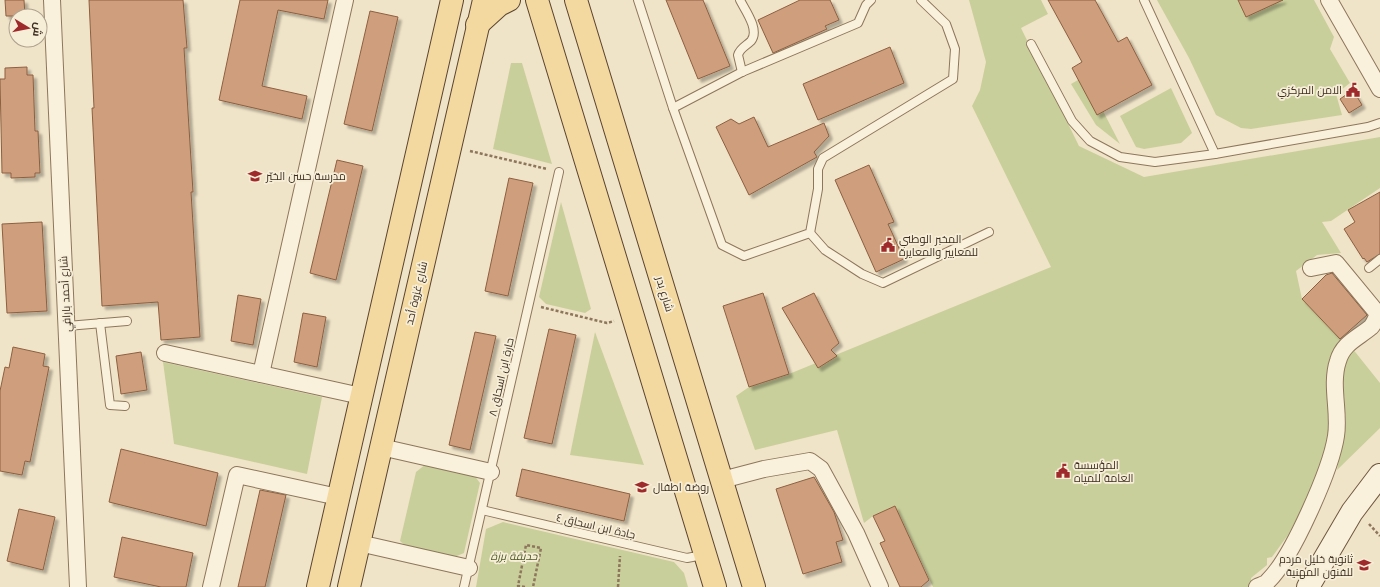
<svg xmlns="http://www.w3.org/2000/svg" width="1380" height="587" font-family="'Libre Baskerville',Cairo,serif">
	<style>
		.green { fill: #c9cf9b }
		.building { fill: #cf9f7d; stroke: #8d5f41; filter: url(#shadow) }
		.lines { fill: none; stroke-linecap: round; stroke-linejoin: round }
		.lane-casing { stroke: #8d765c; stroke-width: 10 }
		.street-casing { stroke: #8d765c; stroke-width: 18 }
		.secondary-casing { stroke: #6f573f; stroke-width: 24 }
		.primary-casing { stroke: #5b4430; stroke-width: 24 }
		.path { stroke: #8d765c; stroke-width: 2.5; stroke-dasharray: 3 2; stroke-linecap: butt }
		.lane { stroke: #faf1dc; stroke-width: 8 }
		.street { stroke: #faf1dc; stroke-width: 16 }
		.secondary { stroke: #faf1dc; stroke-width: 22 }
		.primary { stroke: #f3d9a0; stroke-width: 22 }
		.labels { text-anchor: middle; dominant-baseline: central; stroke-width: 3.5; stroke-linejoin: round; paint-order: stroke }
		.poi-label { font-size: 11px; fill: #3d2e20; stroke: #f7eed8; text-anchor: start }
		.street-label { font-size: 11px; fill: #3d2e20; stroke: #f7eed8 }
		.park-label { font-size: 11px; font-style: italic; fill: #4d5a26; stroke: #f7eed8 }
	</style>
	<defs>
		<filter id="shadow"><feDropShadow dx="3.5" dy="3.5" stdDeviation="1" flood-color="#0004"/></filter>
	</defs>
	<rect width="100%" height="100%" fill="#f0e4c8"/>
	<g class="green">
		<polygon points="969,0 1041,0 1048,14 1021,28 1079,146 1144,177 1380,137 1380,188 1331,221 1322,222 1341,253 1317,255 1296,271 1302,299 1341,340 1331,359 1331,434 1323,459 1309,496 1288,535 1272,557 1267,558 1267,565 1251,578 1252,587 933,587 895,506 873,516 864,523 837,430 755,450 736,396 749,387 789,374 1051,267 972,106 980,90 986,62"/>
		<polygon points="1157,0 1314,0 1334,37 1330,49 1350,83 1336,94 1342,115 1251,129 1241,128 1216,115 1189,58"/>
		<polygon points="511,63 522,63 552,164 493,149"/>
		<polygon points="1085,76 1120,144 1096,125 1071,84"/>
		<polygon points="1171,88 1192,133 1181,143 1144,149 1136,147 1120,116"/>
		<polygon points="561,202 591,309 585,313 546,304 539,297"/>
		<polygon points="595,332 644,465 570,455"/>
		<polygon points="1352,348 1380,383 1380,428 1337,470 1346,422 1343,380 1345,361"/>
		<polygon points="163,362 322,397 307,474 174,444"/>
		<polygon points="426,464 474,475 480,483 464,553 452,558 406,546 400,541 416,472"/>
		<polygon points="503,522 674,562 684,573 688,587 476,587 486,529"/>
	</g>
	<g class="building">
		<polygon points="5,0 24,0 25,16 6,16"/>
		<polygon points="89,0 183,0 187,48 184,48 193,192 191,192 200,337 161,340 158,302 102,306 92,108 94,108"/>
		<polygon points="240,0 328,0 324,19 278,10 262,86 307,96 302,119 219,100"/>
		<polygon points="666,0 703,0 730,66 698,79"/>
		<polygon points="800,0 830,0 839,20 825,26 827,29 773,53 758,20"/>
		<polygon points="1048,0 1095,0 1118,42 1127,37 1152,85 1097,115 1072,68 1082,62"/>
		<polygon points="1238,0 1283,0 1246,17"/>
		<polygon points="370,11 398,17 372,131 344,124"/>
		<polygon points="890,47 904,83 818,120 803,84"/>
		<polygon points="27,67 27,75 33,75 35,131 38,131 40,173 35,173 35,177 11,178 11,173 2,173 0,79 5,79 5,68"/>
		<polygon points="1353,90 1362,105 1349,113 1340,99"/>
		<polygon points="754,117 768,147 824,123 829,136 814,152 817,157 749,195 716,127 731,119 739,124"/>
		<polygon points="337,160 363,166 336,280 310,273"/>
		<polygon points="869,165 894,222 888,224 904,259 876,272 835,180"/>
		<polygon points="509,178 533,183 508,296 485,291"/>
		<polygon points="1380,192 1380,254 1367,262 1364,258 1363,259 1344,229 1355,222 1348,210"/>
		<polygon points="42,222 47,311 7,313 2,224"/>
		<polygon points="1332,273 1367,315 1340,339 1302,299 1326,275"/>
		<polygon points="763,293 789,374 749,387 723,306"/>
		<polygon points="814,293 839,343 831,350 837,356 818,368 782,308"/>
		<polygon points="238,295 261,299 253,345 231,341"/>
		<polygon points="303,313 326,317 317,367 294,362"/>
		<polygon points="549,329 576,335 552,444 524,438"/>
		<polygon points="475,332 496,336 470,450 449,445"/>
		<polygon points="13,347 45,354 43,366 49,367 30,462 25,461 22,475 0,471 0,391 5,367 9,368"/>
		<polygon points="141,352 147,390 121,394 116,356"/>
		<polygon points="121,449 218,473 206,526 109,502"/>
		<polygon points="522,469 630,494 624,521 516,496"/>
		<polygon points="814,477 834,512 843,540 836,542 842,562 803,574 776,489"/>
		<polygon points="260,490 286,495 265,587 238,587"/>
		<polygon points="895,506 929,580 921,587 900,587 880,543 885,541 873,516"/>
		<polygon points="19,509 55,517 43,570 7,561"/>
		<polygon points="122,537 193,553 186,587 161,587 114,577"/>
	</g>
	<g class="lines">
		<defs>
			<g id="lane">
				<polyline points="638,0 673,108 722,245 744,256 810,233 818,189 818,169 823,158 953,79 955,49 946,24 921,0"/>
				<path d="M740 0C745 10 760 30 751 41 746 46 740 48 738 55L742 72"/>
				<polyline points="1144,0 1215,154 1368,127 1380,123"/>
				<polyline points="1031,44 1072,121 1090,141 1120,157 1155,162 1215,154"/>
				<polyline points="673,108 742,72 858,23 866,5 871,0"/>
				<polyline points="810,233 825,250 862,274 883,283 989,232"/>
				<polyline points="1369,268 1380,259"/>
				<polyline points="100,323 110,405 125,406"/>
				<polyline points="67,326 127,321"/>
				<polyline points="482,510 687,558 703,555"/>
				<polyline points="464,587 559,172"/>
			</g>
			<g id="street">
				<polyline points="52,0 78,587"/>
				<polyline points="1329,0 1380,89"/>
				<polyline points="165,353 361,396"/>
				<polyline points="261,374 345,0"/>
				<polyline points="381,447 491,472"/>
				<polyline points="722,480 764,469 810,461 821,469 856,533 880,587"/>
				<polyline points="359,543 469,568"/>
				<polyline points="211,587 237,475 338,497"/>
				<path d="M1257 587C1261 585 1266 584 1268 581 1292 558 1331 469 1336 436 1340 412 1330 385 1338 361 1343 343 1358 338 1371 327 1374 324 1376 318 1378 314L1336 263 1311 268"/>
			</g>
			<polyline id="secondary" points="1308,587 1352,512 1380,475"/>
			<g id="primary">
				<polyline points="537,0 715,587"/>
				<polyline points="576,0 754,587"/>
				<polyline points="477,25 499,5 509,0"/>
				<polyline points="318,587 452,0"/>
				<polyline points="349,587 484,0"/>
			</g>
		</defs>
		<use href="#lane" class="lane-casing"/>
		<use href="#street" class="street-casing"/>
		<use href="#secondary" class="secondary-casing"/>
		<use href="#primary" class="primary-casing"/>
		<g class="path">
			<polyline points="470,151 547,169"/>
			<polyline points="541,307 607,323 614,321"/>
			<polyline points="1369,524 1380,536"/>
			<polyline points="525,587 518,586 526,545 541,548 533,587"/>
			<polyline points="618,587 620,556"/>
		</g>
		<use href="#lane" class="lane"/>
		<use href="#street" class="street"/>
		<use href="#secondary" class="secondary"/>
		<use href="#primary" class="primary"/>
	</g>
	<defs>
		<symbol id="civic-bare" viewBox="-9 -9 18 18"><path d="M-.6-6.5H3V-4.5H.6V-3L4-1V1h2V6H-6V1h2V-1L-.6-3ZM-1.2 2.5V6h2.4V2.5Z" fill="#9e2a2b" stroke="#f7eed8" stroke-width="2.5" paint-order="stroke"/></symbol>
		<symbol id="school-bare" viewBox="-9 -9 18 18"><path d="M0-5L7-2L0 1L-7-2ZM-4 1L0 2.5L4 1V4Q0 6-4 4Z" fill="#9e2a2b" stroke="#f7eed8" stroke-width="2.5" paint-order="stroke"/></symbol>
	</defs>
	<g fill-rule="evenodd">
		<use href="#civic-bare" x="1343" y="80" width="20" height="20"/>
		<use href="#school-bare" x="245" y="166" width="20" height="20"/>
		<use href="#civic-bare" x="878" y="235" width="20" height="20"/>
		<use href="#civic-bare" x="1053" y="461" width="20" height="20"/>
		<use href="#school-bare" x="632" y="477" width="20" height="20"/>
		<use href="#school-bare" x="1354" y="555" width="20" height="20"/>
	</g>
	<g class="labels">
		<g class="poi-label">
			<text x="1342" y="90" text-anchor="end">الامن المركزي</text>
			<text x="266" y="176">مدرسة حسن الخيّر</text>
			<text x="899" y="239">المخبر الوطني<tspan x="899" dy="13">للمعايير والمعايرة</tspan></text>
			<text x="1074" y="465">المؤسسة<tspan x="1074" dy="13">العامة للمياه</tspan></text>
			<text x="653" y="487">روضة اطفال</text>
			<text x="1353" y="559" text-anchor="end">ثانوية خليل مردم<tspan x="1353" dy="13">للفنون المهنية</tspan></text>
		</g>
		<g class="street-label">
			<text transform="translate(416 293) rotate(-77)">شارع غزوة أحد</text>
			<text transform="translate(65 294) rotate(-93)">شارع أحمد بارافي</text>
			<text transform="translate(665 294) rotate(73)">شارع بدر</text>
			<text transform="translate(501 377) rotate(-77)">حارة ابن اسحاق ٨</text>
			<text transform="translate(596 526) rotate(13)">جادة ابن اسحاق ٤</text>
		</g>
		<g class="park-label">
			<text x="514" y="556">حديقة برزة</text>
		</g>
	</g>
	<g transform="translate(28 28) rotate(100)"><circle r="19" fill="#f7eed8" stroke="#ada18e"/>
	<path d="M0-3L7 15L0 10L-7 15Z" fill="#9e2a2b"/>
	<text y="-6" font-size="11" font-weight="bold" text-anchor="middle" fill="#3d2e20">ش</text>
	</g>
</svg>
